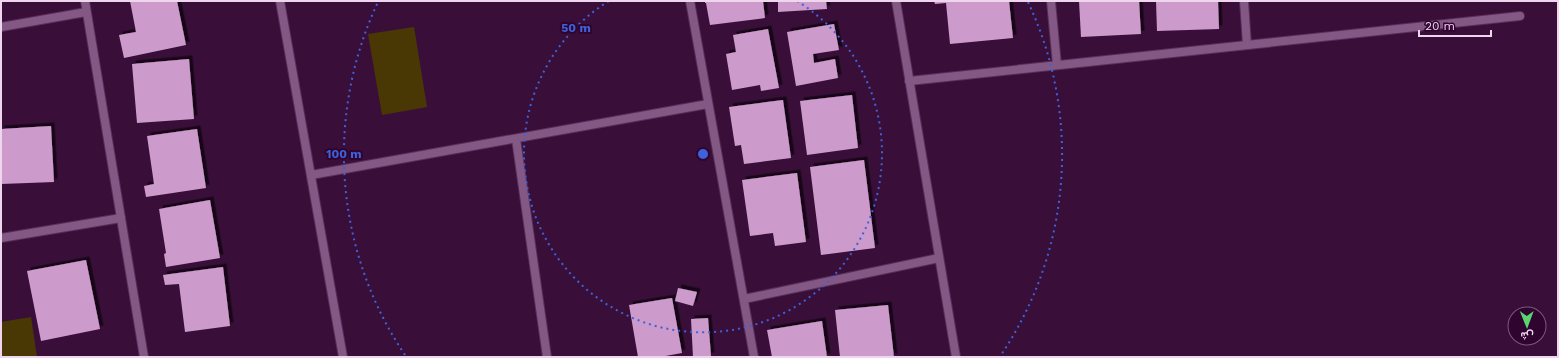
<svg xmlns="http://www.w3.org/2000/svg" width="1559" height="358" font-family="'Work Sans',Vazirmatn,sans-serif">
	<defs>
		<filter id="shadow"><feDropShadow dx="3.5" dy="-3.5" stdDeviation="0" flood-color="#0009"/></filter>
	</defs>
	<rect width="100%" height="100%" fill="#390f3a"/>
	<!-- green -->
	<g fill="#4a3804">
		<polygon points="414,27 427,107 382,115 368,34"/>
		<polygon points="31,317 37,357 1,357 1,322"/>
	</g>
	<!-- building -->
	<g fill="#cd9acc" filter="url(#shadow)">
		<polygon points="130,1 177,1 186,45 124,58 119,35 136,32"/>
		<polygon points="705,1 763,1 765,18 710,25 706,3 705,3"/>
		<polygon points="778,1 826,1 827,9 778,12"/>
		<polygon points="934,1 1009,1 1013,38 950,44 946,3 935,4"/>
		<polygon points="1079,1 1139,1 1141,34 1081,37"/>
		<polygon points="1156,1 1218,1 1219,29 1157,31"/>
		<polygon points="834,24 839,50 813,54 814,63 835,59 838,78 796,86 787,32"/>
		<polygon points="768,29 779,88 761,91 760,85 732,90 726,54 736,52 733,35"/>
		<polygon points="189,59 194,119 137,123 132,64"/>
		<polygon points="852,95 858,148 807,155 800,101"/>
		<polygon points="783,100 791,158 744,164 741,145 735,146 729,107"/>
		<polygon points="51,126 54,182 1,184 1,129"/>
		<polygon points="197,129 206,188 146,197 144,186 154,184 147,136"/>
		<polygon points="864,160 875,248 821,255 810,167"/>
		<polygon points="797,173 806,242 775,246 773,233 750,236 742,180"/>
		<polygon points="210,200 220,258 166,267 164,254 166,253 159,209"/>
		<polygon points="86,260 100,329 41,341 27,271"/>
		<polygon points="223,267 230,326 185,332 179,284 165,285 163,275"/>
		<polygon points="678,288 697,292 693,306 675,301"/>
		<polygon points="672,298 682,353 660,357 638,357 629,305"/>
		<polygon points="888,305 894,357 840,357 835,310"/>
		<polygon points="708,318 711,356 693,357 691,319"/>
		<polygon points="822,321 827,357 772,357 767,330"/>
	</g>
	<g fill="none" stroke-linecap="round" stroke-linejoin="round">
		<!-- minor casing -->
		<g stroke="#562f57" stroke-width="10">
			<g id="minor">
				<polyline points="85,1 144,357"/>
				<polyline points="280,1 343,357"/>
				<polyline points="690,1 754,357"/>
				<polyline points="896,1 956,357"/>
				<polyline points="1051,1 1057,65"/>
				<polyline points="1244,1 1247,45"/>
				<polyline points="1,27 86,12"/>
				<polyline points="909,81 1520,16"/>
				<polyline points="516,139 547,357"/>
				<polyline points="311,175 708,104"/>
				<polyline points="1,238 121,218"/>
				<polyline points="744,299 939,258"/>
			</g>
		</g>
		<!-- minor -->
		<use href="#minor" stroke="#845884" stroke-width="8"/>
	</g>
	<!-- distance rings -->
	<g fill="none" stroke="#3d62db" stroke-width="2" stroke-dasharray="2 4">
		<path d="M797 1A179 179 0 1 1 609 1"/>
		<path d="M405 355A359 359 0 0 1 378 2M1028 2A359 359 0 0 1 1001 355"/>
	</g>
	<circle cx="703" cy="154" r="6" fill="#3d62db" stroke="#2f0530" stroke-width="2"/>
	<g font-size="12" text-anchor="middle" font-weight="bold" fill="#3d62db" stroke="#2f0530" stroke-width="4" stroke-linejoin="round" paint-order="stroke">
		<text x="576" y="32">50 m</text>
		<text x="344" y="158">100 m</text>
	</g>
	<!-- border -->
	<rect width="1559" height="358" fill="none" stroke="#f0d5ef" stroke-width="4"/>
	<!-- north arrow -->
	<g transform="translate(1527 326) rotate(179)"><circle r="19" fill="#2f0530" stroke="#7c587c"/>
	<path d="M0-3L7 15L0 10L-7 15Z" fill="#5ad56e"/>
	<text y="-6" font-size="11" font-weight="bold" text-anchor="middle" fill="#f0d5ef">ش</text>
	</g>
	<!-- scale -->
	<path d="M1419 30v6h72v-6" fill="none" stroke="#f0d5ef" stroke-width="2"/>
	<text x="1425" y="30" font-size="12" fill="#f0d5ef" stroke="#2f0530" stroke-width="3" paint-order="stroke">20 m</text>
</svg>
